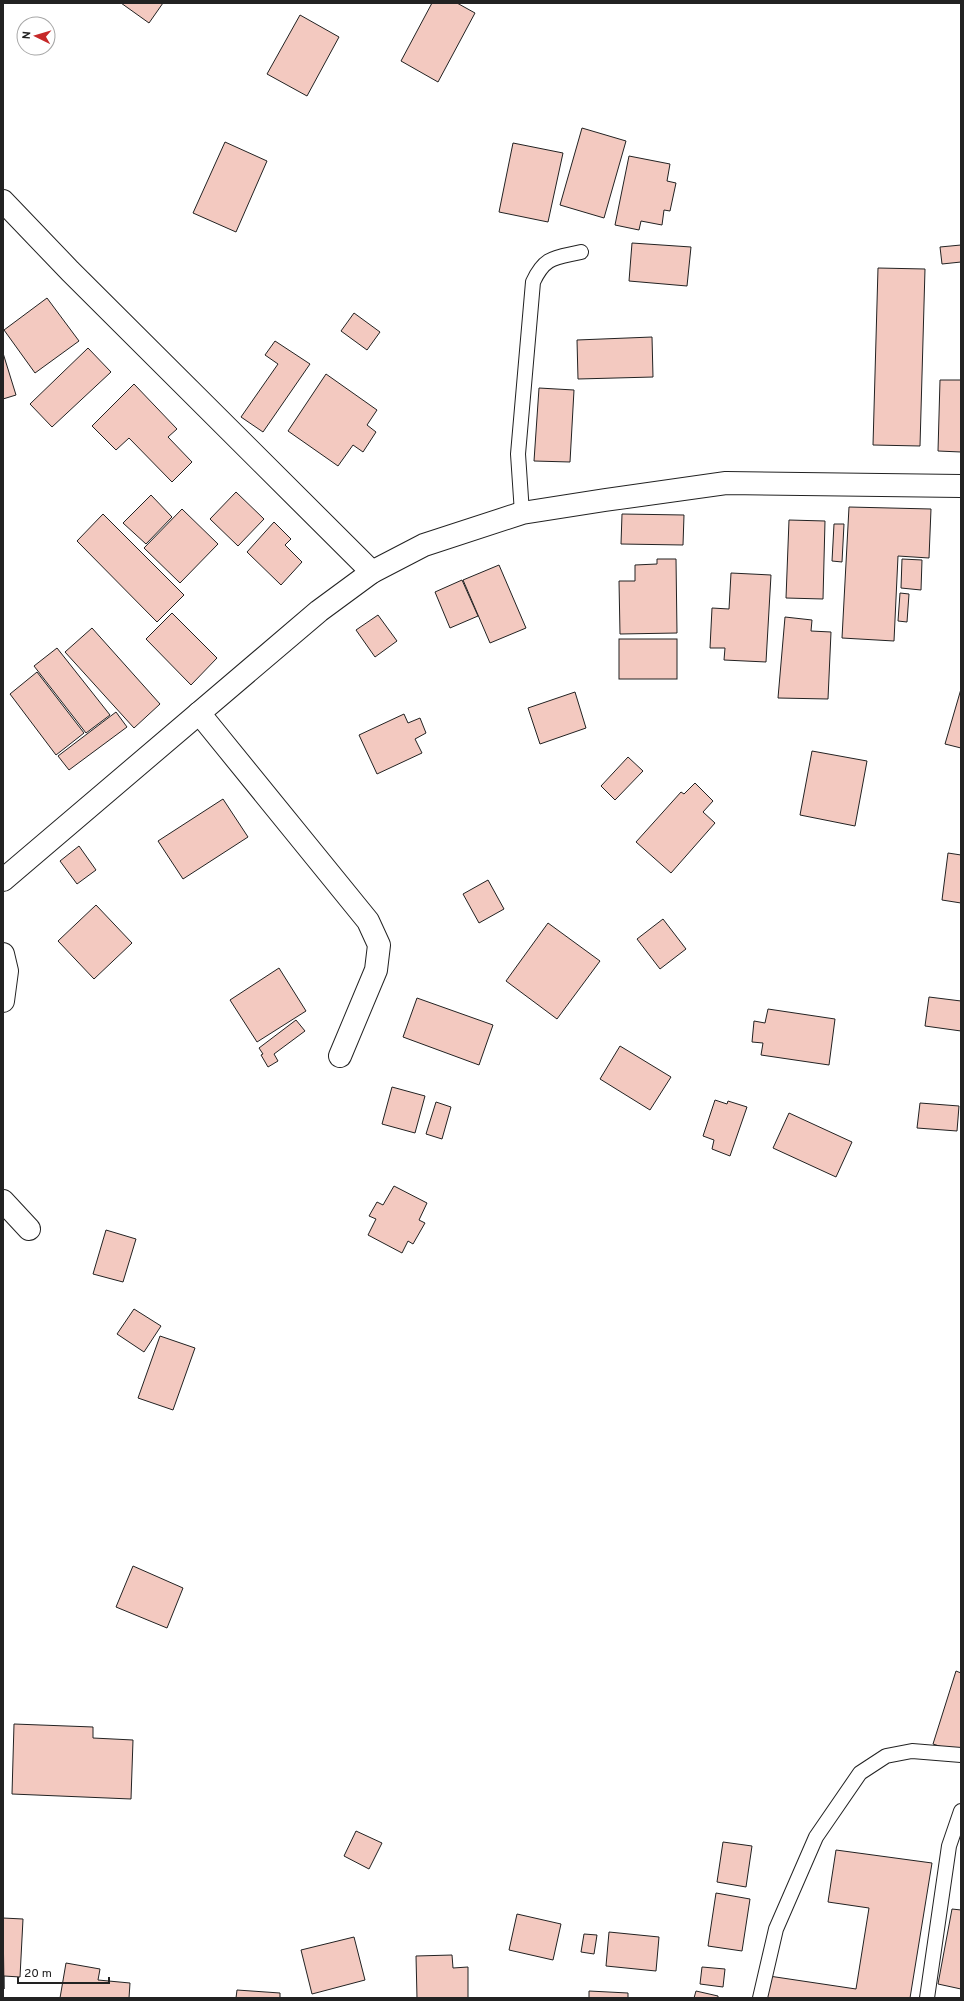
<svg xmlns="http://www.w3.org/2000/svg" width="964" height="2001" font-family="Overpass,sans-serif">
	<rect width="100%" height="100%" fill="#fff"/>
	<!-- building -->
	<g fill="#f3c9c0" stroke="#222">
		<polygon points="121,3 163,3 149,23"/>
		<polygon points="432,3 457,3 475,13 438,82 401,61"/>
		<polygon points="300,15 339,37 307,96 267,74"/>
		<polygon points="582,128 626,141 604,218 560,205"/>
		<polygon points="225,142 267,161 236,232 193,213"/>
		<polygon points="513,143 563,153 548,222 499,212"/>
		<polygon points="629,156 670,164 667,181 676,183 670,211 664,210 662,225 641,221 639,230 615,225"/>
		<polygon points="632,243 691,247 687,286 629,281"/>
		<polygon points="961,245 961,262 942,264 940,247"/>
		<polygon points="878,268 925,269 920,446 873,445"/>
		<polygon points="47,298 79,341 35,373 4,330"/>
		<polygon points="354,313 380,332 367,350 341,331"/>
		<polygon points="652,337 653,377 578,379 577,340"/>
		<polygon points="275,341 310,364 263,432 241,417 278,364 265,355"/>
		<polygon points="88,348 111,372 52,427 30,404"/>
		<polygon points="3,353 16,395 3,399"/>
		<polygon points="326,374 377,410 367,425 376,432 363,452 353,445 338,466 288,431"/>
		<polygon points="940,380 961,380 961,452 938,451"/>
		<polygon points="134,384 177,429 168,437 192,462 172,482 129,438 116,450 92,426"/>
		<polygon points="539,388 574,390 570,462 534,461"/>
		<polygon points="236,492 264,519 238,546 210,519"/>
		<polygon points="151,495 172,517 146,544 123,523"/>
		<polygon points="849,507 931,509 929,558 898,556 894,641 842,638"/>
		<polygon points="182,509 218,544 180,583 144,548"/>
		<polygon points="103,514 184,595 157,622 77,541"/>
		<polygon points="622,514 684,515 683,545 621,544"/>
		<polygon points="789,520 825,521 823,599 786,598"/>
		<polygon points="274,522 291,539 285,545 302,562 281,585 247,552"/>
		<polygon points="834,524 844,524 842,562 832,561"/>
		<polygon points="657,559 676,559 677,633 620,634 619,581 635,581 635,565 657,564"/>
		<polygon points="902,559 922,560 921,590 901,588"/>
		<polygon points="499,565 526,628 490,643 463,580"/>
		<polygon points="731,573 771,575 766,662 724,660 725,648 710,648 712,608 729,609"/>
		<polygon points="462,580 478,616 450,628 435,592"/>
		<polygon points="900,593 909,594 907,622 898,621"/>
		<polygon points="172,613 217,658 191,685 146,639"/>
		<polygon points="378,615 397,641 375,657 356,630"/>
		<polygon points="785,617 812,620 811,631 831,632 828,699 778,698"/>
		<polygon points="92,628 160,704 134,728 65,652"/>
		<rect x="619" y="639" width="58" height="40"/>
		<polygon points="57,648 110,715 86,733 34,666"/>
		<polygon points="37,672 84,733 56,755 10,694"/>
		<polygon points="961,689 961,748 945,744"/>
		<polygon points="575,692 586,728 540,744 528,708"/>
		<polygon points="116,712 127,727 69,770 58,756"/>
		<polygon points="404,714 408,723 420,718 426,733 415,739 422,753 377,774 359,735"/>
		<polygon points="812,751 867,761 855,826 800,815"/>
		<polygon points="628,757 643,771 615,800 601,786"/>
		<polygon points="695,783 713,801 703,812 715,823 671,873 636,842 681,792 684,794"/>
		<polygon points="223,799 248,837 183,879 158,841"/>
		<polygon points="79,846 96,870 77,884 60,861"/>
		<polygon points="948,853 961,855 961,903 942,900"/>
		<polygon points="488,880 504,909 479,923 463,894"/>
		<polygon points="96,905 132,943 94,979 58,941"/>
		<polygon points="663,919 686,949 660,969 637,939"/>
		<polygon points="548,923 600,961 557,1019 506,981"/>
		<polygon points="279,968 306,1011 257,1042 230,1000"/>
		<polygon points="929,997 961,1001 961,1031 925,1026"/>
		<polygon points="417,998 493,1025 479,1065 403,1037"/>
		<polygon points="768,1009 835,1019 829,1065 761,1055 763,1043 752,1042 754,1021 765,1023"/>
		<polygon points="296,1020 305,1031 274,1054 278,1061 268,1067 261,1055 263,1054 259,1048"/>
		<polygon points="620,1046 671,1077 650,1110 600,1079"/>
		<polygon points="392,1087 425,1096 415,1133 382,1124"/>
		<polygon points="715,1100 727,1104 728,1101 747,1107 730,1156 712,1149 714,1140 703,1136"/>
		<polygon points="436,1102 451,1107 442,1139 426,1134"/>
		<polygon points="920,1103 959,1106 957,1131 917,1128"/>
		<polygon points="789,1113 852,1142 836,1177 773,1148"/>
		<polygon points="394,1186 427,1203 419,1220 425,1223 413,1244 408,1241 402,1253 368,1235 376,1219 369,1216 377,1202 383,1205"/>
		<polygon points="106,1230 136,1239 123,1282 93,1274"/>
		<polygon points="134,1309 161,1326 144,1352 117,1334"/>
		<polygon points="160,1336 195,1348 173,1410 138,1398"/>
		<polygon points="133,1566 183,1588 167,1628 116,1607"/>
		<polygon points="956,1671 961,1673 961,1753 933,1744"/>
		<polygon points="14,1724 93,1727 93,1738 133,1740 131,1799 12,1794"/>
		<polygon points="356,1831 382,1843 369,1869 344,1856"/>
		<polygon points="723,1842 752,1846 746,1887 717,1882"/>
		<polygon points="836,1850 932,1863 910,1998 765,1998 769,1976 856,1989 869,1908 828,1902"/>
		<polygon points="716,1893 750,1899 742,1951 708,1946"/>
		<polygon points="952,1909 961,1910 961,1989 938,1984"/>
		<polygon points="517,1914 561,1924 553,1960 509,1950"/>
		<polygon points="3,1918 23,1919 20,1977 4,1976 4,1989"/>
		<polygon points="609,1932 659,1937 656,1971 606,1966"/>
		<polygon points="584,1934 597,1935 594,1954 581,1952"/>
		<polygon points="354,1937 365,1980 312,1994 301,1950"/>
		<polygon points="452,1955 453,1968 468,1967 468,1998 417,1998 416,1956"/>
		<polygon points="66,1963 100,1969 98,1980 130,1983 129,1998 60,1998"/>
		<polygon points="702,1967 725,1969 723,1987 700,1984"/>
		<polygon points="237,1990 280,1993 280,1998 236,1998"/>
		<polygon points="589,1991 628,1993 628,1998 589,1998"/>
		<polygon points="696,1991 718,1996 718,1998 694,1998"/>
	</g>
	<g fill="none" stroke-linecap="round" stroke-linejoin="round">
		<!-- service casing -->
		<g stroke="#222" stroke-width="16">
			<g id="service">
				<path d="M522,513L518,454L533,282C545,256 555,258 581,252"/>
				<polyline points="760,1998 776,1929 816,1837 860,1773 886,1756 912,1751 961,1755"/>
				<polyline points="927,1998 949,1846 961,1811"/>
			</g>
		</g>
		<!-- minor casing -->
		<g stroke="#222" stroke-width="24">
			<g id="minor">
				<polyline points="3,201 70,271 372,572"/>
				<polyline points="199,713 368,921 379,945 376,970 340,1056"/>
				<polyline points="3,880 319,611 372,572 424,545 522,513 605,500 726,483 961,486"/>
				<polyline points="3,954 7,971 3,1001"/>
				<polyline points="3,1201 29,1229"/>
			</g>
		</g>
		<!-- service -->
		<use href="#service" stroke="#fff" stroke-width="14"/>
		<!-- minor -->
		<use href="#minor" stroke="#fff" stroke-width="22"/>
	</g>
	<!-- border -->
	<rect width="964" height="2001" fill="none" stroke="#222222" stroke-width="8"/>
	<!-- north arrow -->
	<g transform="translate(36 36) rotate(275)"><circle r="19" fill="#ffffff" stroke="#a7a7a7"/>
	<path d="M0-3L7 15L0 10L-7 15Z" fill="#c62828"/>
	<text y="-6" font-size="11" font-weight="bold" text-anchor="middle" fill="#222222">N</text>
	</g>
	<!-- scale -->
	<path d="M18 1977v6h91v-6" fill="none" stroke="#222222" stroke-width="2"/>
	<text x="24" y="1977" font-size="12" fill="#222222" stroke="#ffffff" stroke-width="3" paint-order="stroke">20 m</text>
</svg>
